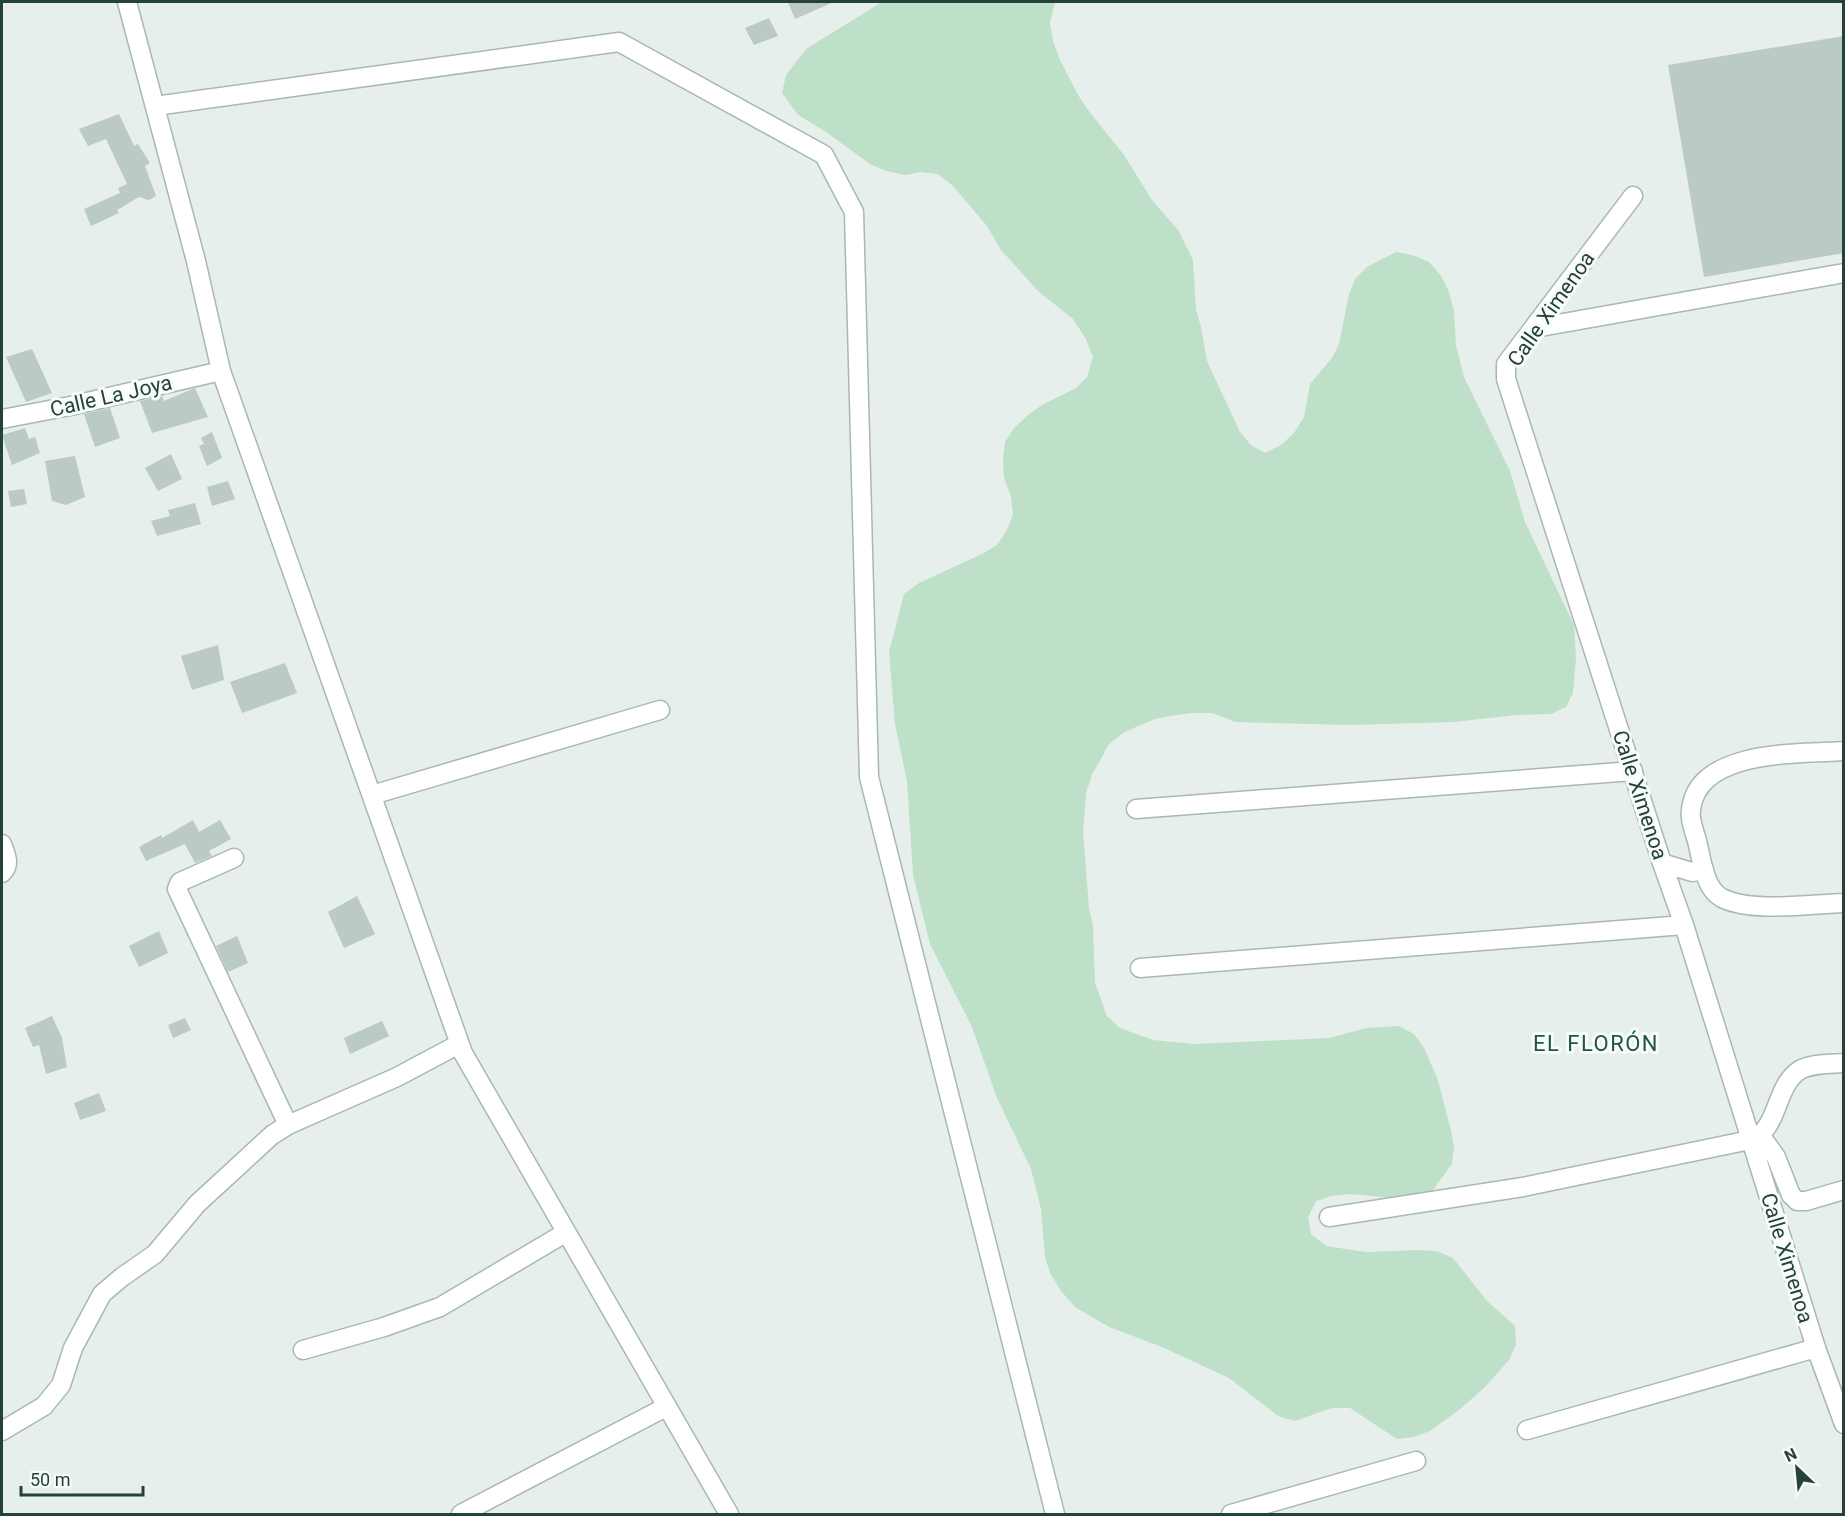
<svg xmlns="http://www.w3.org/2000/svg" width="1845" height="1516" font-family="Roboto,sans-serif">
	<rect width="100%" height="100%" fill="#e6efeb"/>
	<!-- green -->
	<polygon fill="#bfe0c8" points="882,2 1055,2 1050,22 1053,41 1060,60 1078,95 1088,110 1124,155 1152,200 1178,230 1193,260 1196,310 1201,327 1207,361 1240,432 1251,445 1265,453 1281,445 1294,433 1304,417 1310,384 1332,358 1339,344 1349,294 1355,279 1367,267 1396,252 1412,255 1429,262 1441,276 1449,292 1454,311 1456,345 1464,377 1510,471 1525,522 1574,625 1576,658 1573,693 1566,707 1551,714 1515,715 1454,722 1350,725 1236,722 1211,713 1193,713 1176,715 1155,719 1138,726 1123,733 1109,744 1092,775 1086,793 1083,832 1089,908 1093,926 1095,983 1107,1016 1120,1028 1153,1040 1195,1044 1329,1038 1366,1028 1399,1026 1414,1034 1424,1048 1438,1080 1451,1131 1454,1147 1452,1164 1430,1194 1412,1200 1351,1194 1332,1196 1316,1201 1308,1217 1311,1234 1326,1246 1366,1252 1420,1250 1436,1251 1453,1258 1487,1301 1515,1326 1516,1345 1509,1360 1485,1387 1459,1410 1430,1431 1414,1437 1397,1439 1350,1408 1332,1408 1295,1421 1278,1416 1229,1378 1162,1347 1109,1327 1075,1307 1061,1291 1051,1275 1045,1258 1041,1209 1031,1169 997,1098 972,1027 930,944 913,875 907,781 895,724 889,652 904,594 919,583 982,554 997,545 1006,532 1013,515 1011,496 1004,478 1003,459 1005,442 1014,428 1028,415 1042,405 1076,388 1087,377 1093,357 1086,339 1073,319 1038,291 1001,250 987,226 953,186 938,174 921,172 905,175 886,171 870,164 826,132 798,115 782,93 786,75 806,49"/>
	<!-- building -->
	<g fill="#bbcac4">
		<polygon points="788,2 834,2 795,19"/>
		<polygon points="769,18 778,36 754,45 745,28"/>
		<polygon points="1844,36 1844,253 1704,277 1668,65"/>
		<polygon points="119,114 134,146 138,144 150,163 145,166 156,196 149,200 139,197 117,210 119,213 91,226 84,209 120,193 118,188 127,184 106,139 88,146 79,129"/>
		<polygon points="32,349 52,393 26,402 6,357"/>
		<polygon points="195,388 208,417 152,433 140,401 162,396 164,401"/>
		<polygon points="110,408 120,438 95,447 84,414"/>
		<polygon points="25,428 29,439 35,437 40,453 12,465 2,435"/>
		<polygon points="212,432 222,458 207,466 199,446 204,444 201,438"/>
		<polygon points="171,454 182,479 158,491 145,468"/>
		<polygon points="75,456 85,497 66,505 52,501 45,461"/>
		<polygon points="228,481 235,499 212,506 207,487"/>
		<polygon points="24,489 27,504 11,507 8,491"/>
		<polygon points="195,503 201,524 157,536 151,521 170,516 168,510"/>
		<polygon points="218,645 224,680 192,690 181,656"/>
		<polygon points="285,663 297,693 242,713 230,682"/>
		<polygon points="193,820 199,832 220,820 231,839 209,851 212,856 195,863 185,844 146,861 139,847 161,835 162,838"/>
		<polygon points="357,896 375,934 344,948 328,912"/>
		<polygon points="159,931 168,953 139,967 129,946"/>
		<polygon points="237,936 248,963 228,972 216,946"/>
		<polygon points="52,1016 62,1038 67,1067 46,1074 39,1045 33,1047 25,1028"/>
		<polygon points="185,1018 191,1030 173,1038 168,1025"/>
		<polygon points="382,1021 389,1036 350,1054 344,1038"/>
		<polygon points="99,1093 106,1111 80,1120 74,1103"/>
	</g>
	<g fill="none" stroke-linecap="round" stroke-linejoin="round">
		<!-- minor casing -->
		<g stroke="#a8b8b2" stroke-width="21">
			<g id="minor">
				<polyline points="127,2 196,261 221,371 463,1053 729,1514"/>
				<polyline points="155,106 619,42 824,155 854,212 869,777 1055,1514"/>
				<polyline points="1633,196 1506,364 1506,379 1662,863 1684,925 1816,1348 1844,1424"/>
				<polyline points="1535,328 1844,273"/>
				<polyline points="2,419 70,406 221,371"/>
				<path d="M1844,751C1800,754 1697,749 1691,810C1689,820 1696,835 1698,845C1702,862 1705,889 1722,898C1752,913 1810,904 1844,903"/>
				<polyline points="372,795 660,710"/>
				<polyline points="1136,809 1633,771"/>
				<path d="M2,844C6,855 11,864 2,873"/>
				<polyline points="234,858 180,882 177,889 288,1125 397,1077 459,1044"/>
				<polyline points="1662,863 1692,872 1704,870"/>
				<polyline points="1140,968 1684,925"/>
				<polyline points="1761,1136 1776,1157 1791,1195 1797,1201 1806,1201 1844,1190"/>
				<path d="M1329,1217L1523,1187L1750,1140C1779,1130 1774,1090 1797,1072C1808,1063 1830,1064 1844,1063"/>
				<polyline points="303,1350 384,1327 440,1307 565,1233"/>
				<polyline points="1527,1430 1816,1348"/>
				<polyline points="2,1431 44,1406 61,1385 73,1348 102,1294 122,1277 155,1254 197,1204 272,1135 288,1125"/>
				<polyline points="461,1514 666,1407"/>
				<polyline points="1231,1514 1416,1461"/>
			</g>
		</g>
		<!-- minor -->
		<use href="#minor" stroke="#fff" stroke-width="18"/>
	</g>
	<g text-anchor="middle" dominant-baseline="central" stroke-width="6" stroke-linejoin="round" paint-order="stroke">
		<!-- street labels -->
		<g font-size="21" fill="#24423a" stroke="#f7fbf9">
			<text transform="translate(1551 309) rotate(-55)">Calle Ximenoa</text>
			<text transform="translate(111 396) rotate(-13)">Calle La Joya</text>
			<text transform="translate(1640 795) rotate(72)">Calle Ximenoa</text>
			<text transform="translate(1787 1258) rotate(73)">Calle Ximenoa</text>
		</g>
		<!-- neighbourhood labels -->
		<g font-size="22" letter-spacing="1.5" fill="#1f5548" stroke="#f7fbf9">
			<text x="1596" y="1043">EL FLORÓN</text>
		</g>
	</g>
	<!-- border -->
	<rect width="1845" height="1516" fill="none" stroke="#24423a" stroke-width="6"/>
	<!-- north arrow -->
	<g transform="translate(1797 1468) rotate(334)" stroke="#f7fbf9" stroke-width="4.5" paint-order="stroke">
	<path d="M0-4.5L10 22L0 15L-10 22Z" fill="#24423a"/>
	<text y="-9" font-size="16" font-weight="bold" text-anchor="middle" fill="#24423a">N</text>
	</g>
	<!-- scale -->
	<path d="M21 1486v9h122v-9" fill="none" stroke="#24423a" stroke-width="3"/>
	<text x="30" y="1486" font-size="18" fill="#24423a" stroke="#f7fbf9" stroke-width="4.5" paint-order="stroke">50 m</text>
</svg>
